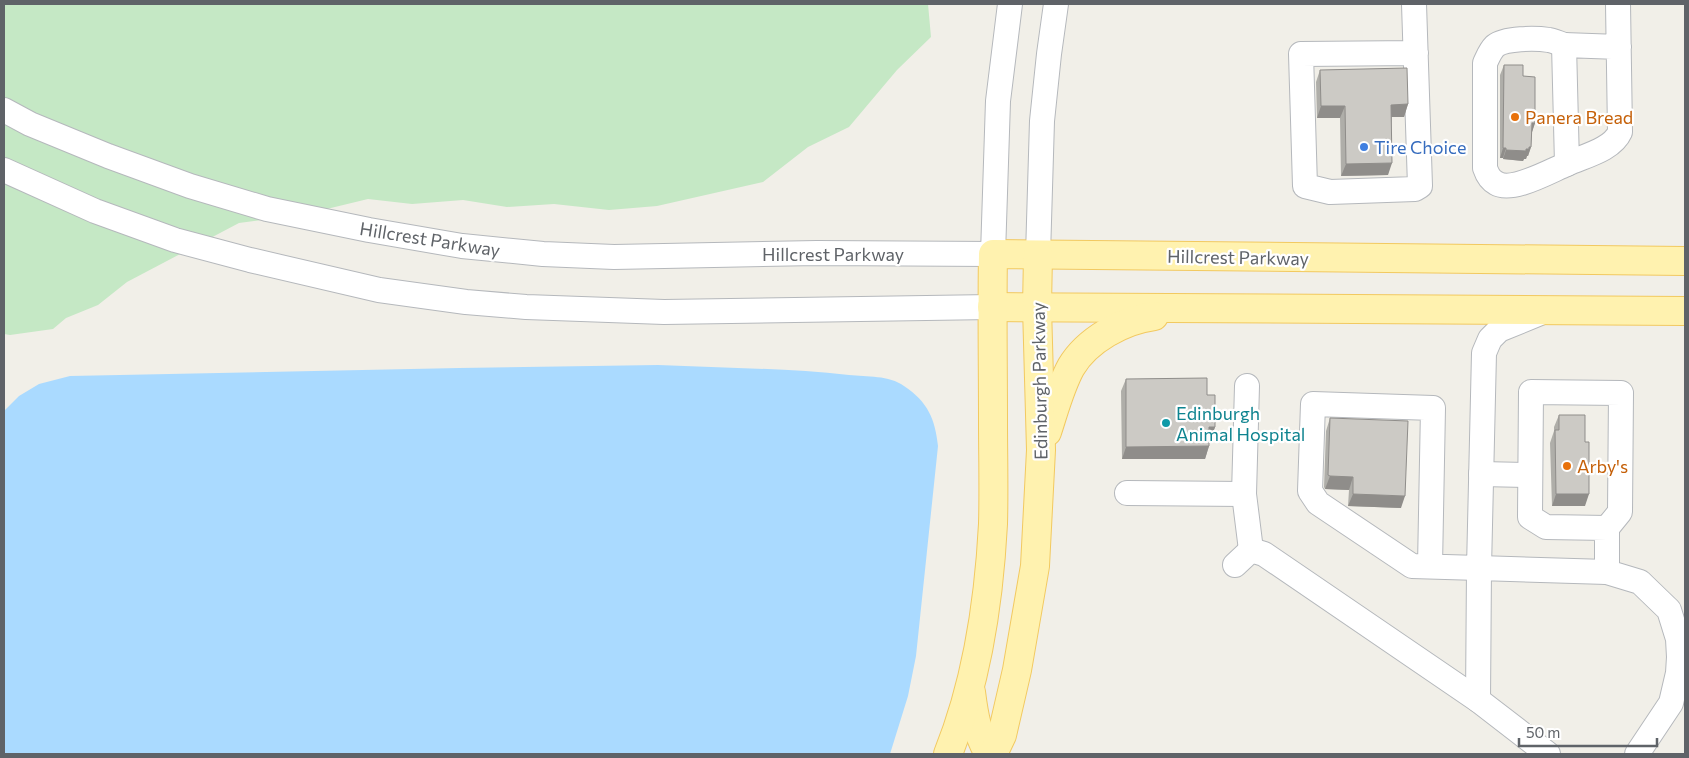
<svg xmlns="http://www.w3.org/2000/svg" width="1689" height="758" font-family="Commissioner,sans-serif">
	<rect width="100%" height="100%" fill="#f1efe8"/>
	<!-- green -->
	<polygon fill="#c5e8c5" points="4,4 928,4 931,37 897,70 849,127 808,147 763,182 657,206 609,210 554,204 507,207 463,200 412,204 368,199 306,214 239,223 127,282 98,305 66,318 53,329 10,335 4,334"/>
	<!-- water -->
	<path fill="#aadaff" d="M658,365C722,368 786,368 849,375C867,377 889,375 904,386C928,402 935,419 938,446L916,656L908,696L890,754H4V411L19,396L39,384L70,376L459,368Z"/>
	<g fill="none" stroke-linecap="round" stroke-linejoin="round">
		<!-- minor casing -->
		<g stroke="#b5b8bc" stroke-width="26">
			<g id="minor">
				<polyline points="1414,4 1420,186 1415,189 1330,192 1305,186 1301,54 1416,53"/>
				<path d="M1618,4L1620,132C1612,150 1584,156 1567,164L1564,45L1619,47"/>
				<path d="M1564,45C1559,43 1554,41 1549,40C1535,38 1505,38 1495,46C1490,51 1488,57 1485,63V168C1487,174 1490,180 1496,183C1512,193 1550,171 1567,164"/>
				<polyline points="4,110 30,124 108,156 190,186 267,209 369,230 462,246 543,254 614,257 817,253 993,254 998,101 1010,4"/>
				<polyline points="4,170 95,211 175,240 250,260 379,290 466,302 526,307 664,312 992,307"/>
				<polyline points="1038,255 1042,121 1049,54 1056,4"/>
				<polyline points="1247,386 1244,494 1251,550"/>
				<polyline points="1481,474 1530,475"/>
				<polyline points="1127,493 1244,494"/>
				<polyline points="1235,565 1251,550 1264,554 1478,700 1548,754"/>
				<polyline points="1430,566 1433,408 1313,404 1310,491 1318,503 1412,566 1479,568 1484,353 1490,339 1499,330 1543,312"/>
				<polyline points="1607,572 1607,528 1620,512 1621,393 1531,392 1530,517 1546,527 1607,528"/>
				<polyline points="1478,700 1479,568 1607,572 1640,582 1669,610 1678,639 1679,657 1678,673 1671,703 1637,754"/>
			</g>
		</g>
		<!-- major casing -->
		<g stroke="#f2c960" stroke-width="30">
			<g id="major">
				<polyline points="992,307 1685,311"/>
				<path d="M1047,432C1054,411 1060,387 1071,367C1087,340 1123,320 1154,316"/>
				<path d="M971,692C974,716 977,733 989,754"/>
				<path d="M948,754C977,682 989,601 993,524C994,490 993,455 993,421C993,365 992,310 993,254L1685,261"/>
				<polyline points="993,754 1002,735 1017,670 1035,566 1041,450 1037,307 1038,255"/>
			</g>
		</g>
		<!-- minor -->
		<use href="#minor" stroke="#fff" stroke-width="24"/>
		<!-- major -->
		<use href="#major" stroke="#fff2af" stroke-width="28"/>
	</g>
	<!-- wall -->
	<g fill="#afaea9">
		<polygon points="1504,65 1523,76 1535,123 1532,132 1531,147 1528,156 1527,156 1526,159 1524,159 1523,161 1503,159 1503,158 1500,158 1500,75"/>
		<polygon points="1320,70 1408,104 1404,117 1392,117 1388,175 1341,176 1340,118 1317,118 1316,82"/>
		<polygon points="1126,379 1207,395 1215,427 1211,439 1209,439 1209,446 1205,459 1122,459 1121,391"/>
		<polygon points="1559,415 1585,506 1552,506 1550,443 1554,431 1554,427"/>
		<polygon points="1330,418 1401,508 1348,506 1349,490 1325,489 1324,487 1326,431"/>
	</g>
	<!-- shaded-wall -->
	<g fill="#8f8d8a">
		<polygon points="1408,104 1404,117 1387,117 1391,105"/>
		<polygon points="1321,106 1345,106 1340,118 1317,118"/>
		<polygon points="1532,123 1535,123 1532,132"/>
		<polygon points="1529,147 1531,147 1528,156 1527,156 1526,159 1524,159 1523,161 1503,159 1506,150 1526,149"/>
		<polygon points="1503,148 1506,148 1503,158 1500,158"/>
		<polygon points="1392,163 1388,175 1341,176 1346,164"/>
		<polygon points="1209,427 1215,427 1211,439 1205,439"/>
		<polygon points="1209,446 1205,459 1122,459 1126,447"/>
		<polygon points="1330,476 1353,477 1349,490 1325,489"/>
		<polygon points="1353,494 1405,496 1401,508 1348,506"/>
		<polygon points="1556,494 1589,494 1585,506 1552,506"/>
	</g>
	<!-- building -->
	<g fill="#cccac5" stroke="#8f8d8a">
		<polygon points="1504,65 1523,65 1523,76 1535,77 1535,123 1532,123 1531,147 1529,147 1529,149 1526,149 1526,151 1506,150 1506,148 1503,148"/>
		<polygon points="1407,68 1408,104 1391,105 1392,163 1346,164 1345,106 1321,106 1320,70"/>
		<polygon points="1207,378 1207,395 1215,395 1215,427 1209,427 1209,446 1126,447 1126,379"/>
		<polygon points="1559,415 1585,415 1585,442 1589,442 1589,494 1556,494 1555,430 1559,430"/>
		<polygon points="1330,418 1408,421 1405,496 1353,494 1353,477 1330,476 1328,475"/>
	</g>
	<!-- markers -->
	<g fill="#e8710a" stroke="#fff" stroke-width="2">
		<circle cx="1515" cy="117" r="5"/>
		<circle cx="1567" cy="466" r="5"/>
	</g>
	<circle fill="#3f7fe0" stroke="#fff" stroke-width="2" cx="1364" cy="147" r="5"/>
	<circle fill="#0f9aa8" stroke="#fff" stroke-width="2" cx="1166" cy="423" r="5"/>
	<g text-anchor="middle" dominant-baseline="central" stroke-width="4.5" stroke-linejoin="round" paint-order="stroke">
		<!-- food labels -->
		<g font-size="18" fill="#c56008" stroke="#fff" text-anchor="start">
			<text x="1525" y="117">Panera Bread</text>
			<text x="1577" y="466">Arby's</text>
		</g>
		<!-- shop labels -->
		<g font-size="18" fill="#366cbe" stroke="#fff" text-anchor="start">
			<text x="1374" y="147">Tire Choice</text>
		</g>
		<!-- street labels -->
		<g font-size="18" fill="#5f6368" stroke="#fff">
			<text transform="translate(430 239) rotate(9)">Hillcrest Parkway</text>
			<text x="833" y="254">Hillcrest Parkway</text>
			<text transform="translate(1238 257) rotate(1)">Hillcrest Parkway</text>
			<text transform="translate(1039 381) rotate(-91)">Edinburgh Parkway</text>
		</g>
		<!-- culture labels -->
		<g font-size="18" fill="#0d838f" stroke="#fff" text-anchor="start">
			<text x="1176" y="413">Edinburgh<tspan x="1176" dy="21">Animal Hospital</tspan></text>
		</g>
	</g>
	<!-- border -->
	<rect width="1689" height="758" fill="none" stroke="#5f6368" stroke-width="10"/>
	<!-- scale -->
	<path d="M1519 738v8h138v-8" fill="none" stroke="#5f6368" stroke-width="2.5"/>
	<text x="1526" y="738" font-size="15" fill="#5f6368" stroke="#ffffff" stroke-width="4" paint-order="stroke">50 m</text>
</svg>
